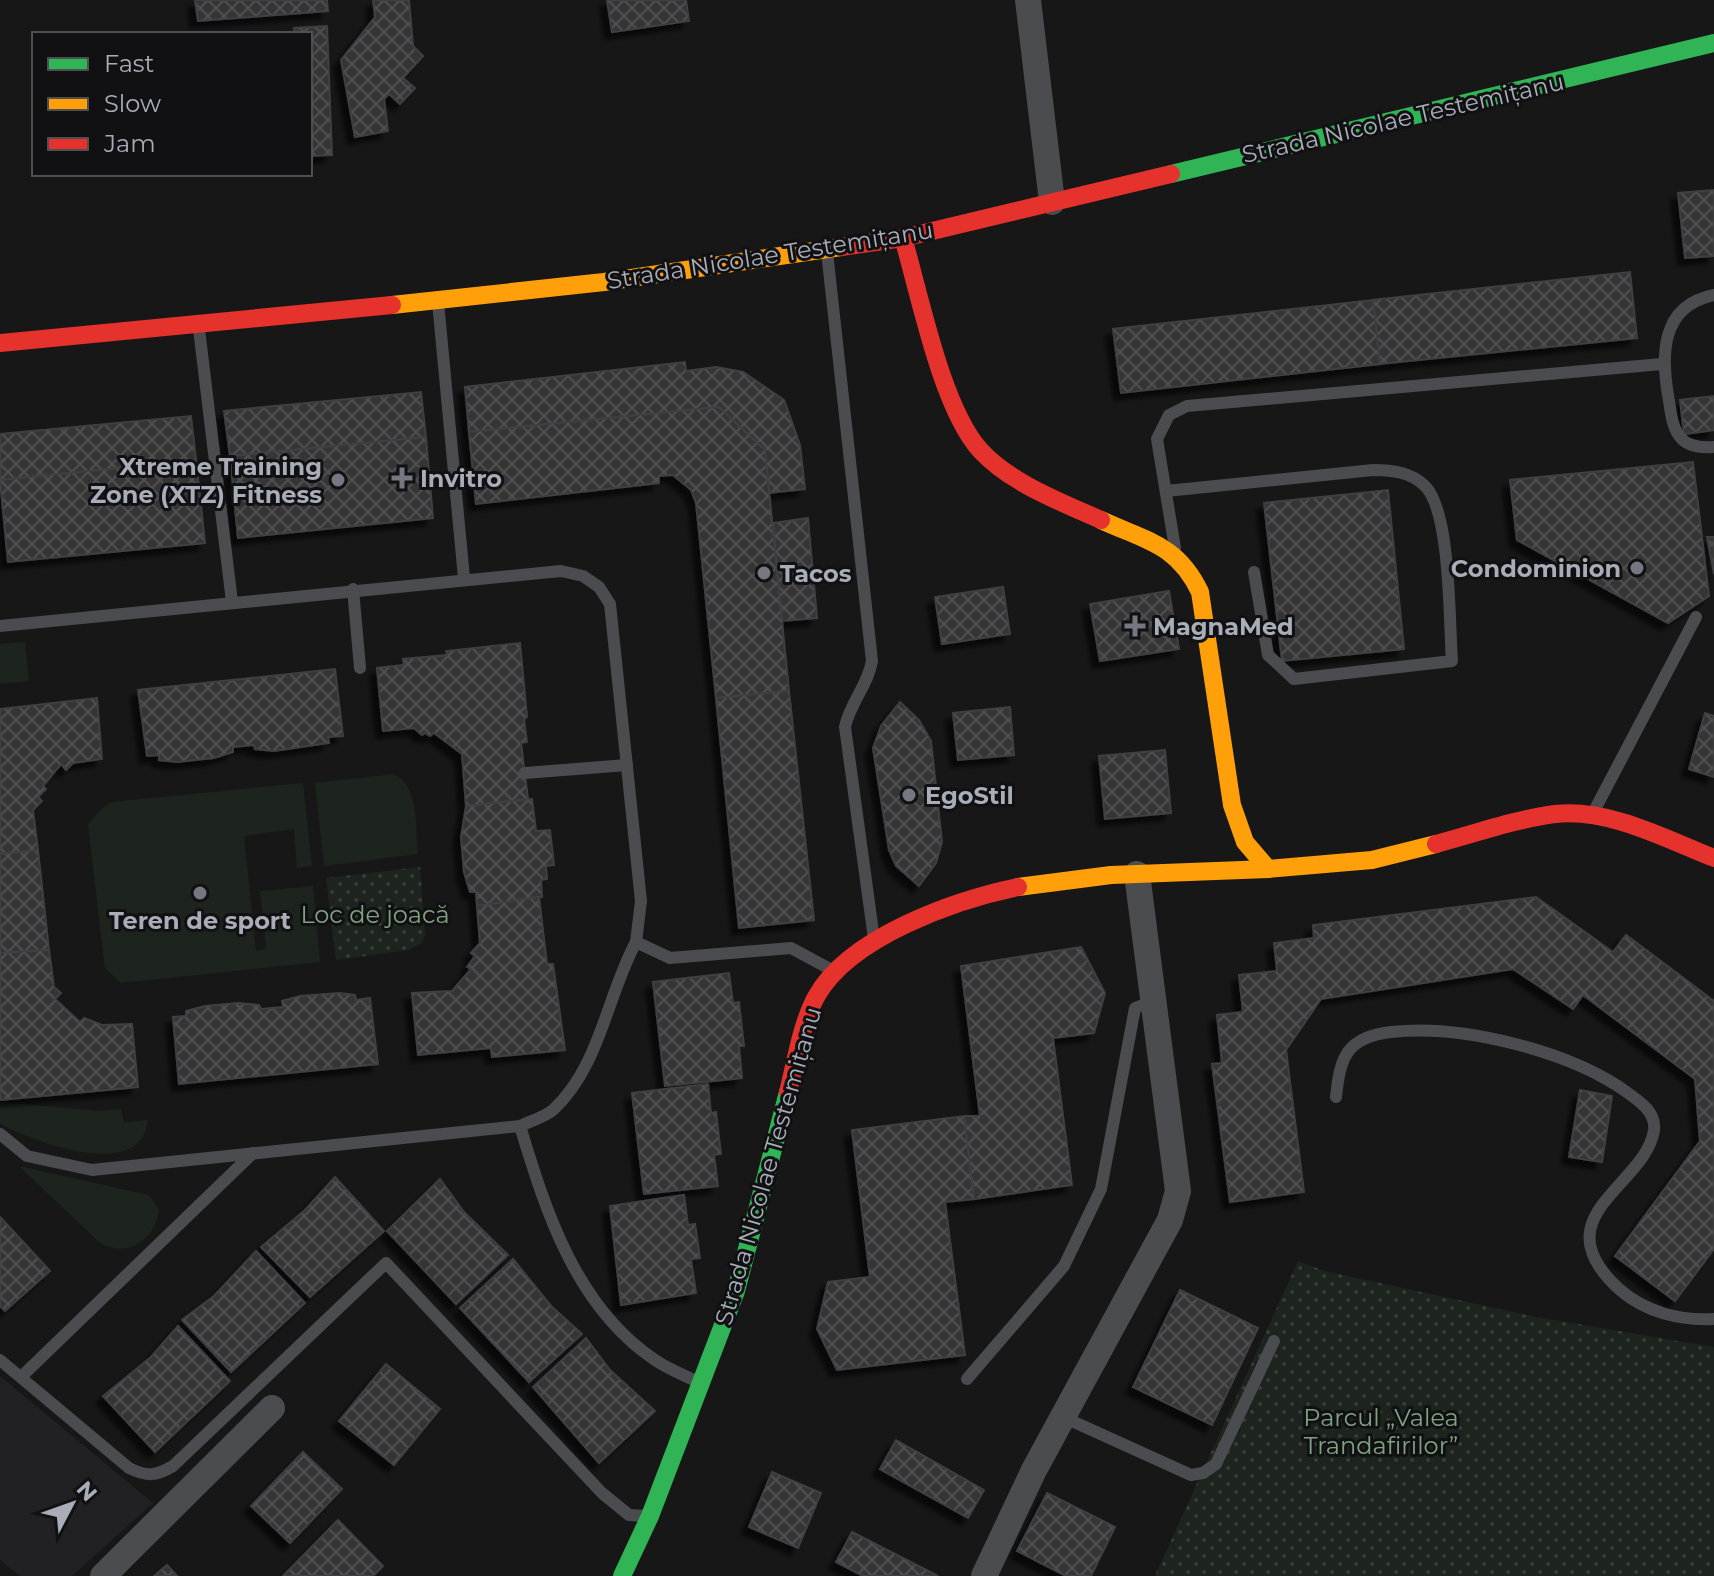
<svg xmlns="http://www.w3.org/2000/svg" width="1714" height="1576" font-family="Montserrat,sans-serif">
	<defs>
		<pattern id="park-dots" width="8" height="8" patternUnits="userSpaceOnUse" patternTransform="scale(2)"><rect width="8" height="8" fill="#1d241e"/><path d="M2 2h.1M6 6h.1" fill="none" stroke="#3b413d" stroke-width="1.8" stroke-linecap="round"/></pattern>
		<pattern id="building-cross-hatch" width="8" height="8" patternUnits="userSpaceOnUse" patternTransform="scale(2)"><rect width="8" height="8" fill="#353536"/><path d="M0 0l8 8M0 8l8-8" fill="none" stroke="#4f5051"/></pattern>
		<filter id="shadow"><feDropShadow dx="-7" dy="7" stdDeviation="2" flood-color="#0009"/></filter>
	</defs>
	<rect width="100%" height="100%" fill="#171717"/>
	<!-- built -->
	<polygon fill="#212123" points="0,1376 153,1503 72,1576 20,1576 0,1560"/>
	<!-- grass -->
	<g fill="#1d241e">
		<polygon points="25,642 29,681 0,684 0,644"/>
		<path d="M393,774C420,784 415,829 418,854L324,866L315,783Z"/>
		<polygon points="303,783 312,866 297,868 294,829 244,836 256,951 266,949 260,891 313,886 320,962 121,983 105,968 88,825 100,810 111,802"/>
		<path d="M0,1102L99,1111L121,1109L124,1122L148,1120C141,1183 35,1142 0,1124Z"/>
		<path d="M19,1166L149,1195L159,1210C154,1241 129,1258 100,1243Z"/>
	</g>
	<!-- park -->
	<g fill="url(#park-dots)">
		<polygon points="420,867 425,935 422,943 409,950 336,960 326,878"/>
		<polygon points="1298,1261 1325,1271 1536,1317 1714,1347 1714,1576 1155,1576"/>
	</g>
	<!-- building -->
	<g fill="url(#building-cross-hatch)" stroke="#3f4043" stroke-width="2" filter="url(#shadow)">
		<polygon points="195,0 327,0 328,11 198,21"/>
		<polygon points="373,0 409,0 413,46 423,56 403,78 415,88 400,104 389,94 384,99 388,131 355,137 341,60 375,17"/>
		<polygon points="607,0 686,0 689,21 612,32"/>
		<polygon points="327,26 332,155 310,156 310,34 295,34 294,28"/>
		<polygon points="1714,190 1714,256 1685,258 1678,193"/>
		<polygon points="1630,272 1637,338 1380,364 1373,300"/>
		<polygon points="1373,300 1380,364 1121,393 1113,329"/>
		<polygon points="685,362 686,371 716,367 743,372 784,400 800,445 805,489 769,493 765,450 719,407 469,432 465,387"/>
		<polygon points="421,392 426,437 230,456 224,411"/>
		<polygon points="1714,396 1714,430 1684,434 1680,400"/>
		<polygon points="719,407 765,450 789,691 716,698 696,503 691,490 673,475 659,476 659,483 476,504 469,432"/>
		<polygon points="191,416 196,460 0,480 0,434"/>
		<polygon points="426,437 433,518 238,538 230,456"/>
		<polygon points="196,460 205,543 8,562 0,480"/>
		<polygon points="1693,462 1709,596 1668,623 1517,540 1510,480"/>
		<polygon points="1388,490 1404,649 1282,661 1264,503"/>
		<polygon points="808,518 817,618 782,621 773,523"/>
		<polygon points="1707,537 1714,537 1714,574"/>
		<polygon points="1003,587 1010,634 942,644 935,597"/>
		<polygon points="1169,591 1179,649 1100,661 1090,604"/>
		<polygon points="520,643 527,717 524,719 527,742 521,743 528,799 466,806 462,754 434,733 430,736 425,733 422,735 414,728 383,731 377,668 404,665 403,659 447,655 446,651"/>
		<polygon points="335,669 343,736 328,737 329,743 274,751 255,749 254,745 233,747 233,752 214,758 177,762 159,760 159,755 147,756 138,690"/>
		<polygon points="789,691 814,920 739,928 716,698"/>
		<polygon points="97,698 102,759 73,763 66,770 61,764 43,786 46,789 38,797 42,801 33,810 38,850 0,854 0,709"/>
		<polygon points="900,702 919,720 931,741 942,842 936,863 919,886 896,866 889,850 873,748 881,726"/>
		<polygon points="1010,707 1014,755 958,760 953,713"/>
		<polygon points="1705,713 1714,716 1714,777 1689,769"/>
		<polygon points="1165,750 1171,813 1105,819 1099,756"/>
		<polygon points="532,799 536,831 550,830 554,865 546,866 547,879 541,880 542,897 477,906 476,892 470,892 464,872 461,837 466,806"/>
		<polygon points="38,850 49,950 0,953 0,854"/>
		<polygon points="539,897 547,964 553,964 565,1050 492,1057 491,1048 418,1055 412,993 452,991 471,969 467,967 475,956 471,953 480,943 477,906"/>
		<polygon points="1536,897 1613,952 1626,935 1714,1001 1714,1249 1675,1301 1615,1256 1700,1141 1695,1079 1583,995 1573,1009 1513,969 1321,999 1286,1050 1304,1192 1230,1202 1212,1064 1222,1063 1217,1015 1243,1012 1239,975 1277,971 1274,943 1314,938 1313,925"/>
		<polygon points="1081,947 1105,993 1094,1033 1053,1038 1072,1185 974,1199 964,1116 980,1116 961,966"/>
		<polygon points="49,950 54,987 61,993 55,999 80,1022 84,1018 102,1025 132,1024 138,1087 0,1100 0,953"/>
		<polygon points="729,973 733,1003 739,1002 744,1046 739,1046 742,1078 665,1086 653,982"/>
		<polygon points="339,993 355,995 356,1000 370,998 378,1064 179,1084 173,1017 186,1016 186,1011 205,1006 238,1003 259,1005 261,1009 283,1007 282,1001 300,996"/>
		<polygon points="708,1084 711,1113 716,1112 721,1154 714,1155 718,1186 644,1194 632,1093"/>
		<polygon points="1580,1090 1612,1096 1602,1162 1569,1157"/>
		<polygon points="964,1116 974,1199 945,1202 965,1355 837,1370 817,1329 828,1282 870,1277 852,1130"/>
		<polygon points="335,1177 384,1231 310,1297 261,1247 305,1210"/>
		<polygon points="440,1179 464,1212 508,1255 456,1304 387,1231"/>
		<polygon points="684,1195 688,1225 695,1224 700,1258 691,1259 696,1293 621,1305 610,1206"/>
		<polygon points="0,1217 50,1271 5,1311 0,1306"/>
		<polygon points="256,1251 305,1303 231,1372 182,1320 214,1296"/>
		<polygon points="513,1259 551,1306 582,1334 529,1382 460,1308"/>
		<polygon points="1180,1290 1258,1328 1212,1425 1133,1387"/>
		<polygon points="178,1326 230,1381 155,1452 103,1396 151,1357"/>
		<polygon points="586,1338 610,1370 655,1411 599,1463 533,1387"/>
		<polygon points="386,1364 440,1409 394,1465 339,1421"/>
		<polygon points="896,1440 984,1490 968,1518 880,1469"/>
		<polygon points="303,1452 342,1489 290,1543 251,1506"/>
		<polygon points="772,1472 821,1493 798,1548 749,1527"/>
		<polygon points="1047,1493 1115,1527 1091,1576 1066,1576 1017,1551"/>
		<polygon points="338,1520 383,1566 373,1576 283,1576"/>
		<polygon points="852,1532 938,1576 863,1576 836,1562"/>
		<polygon points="167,1565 177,1576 154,1576"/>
	</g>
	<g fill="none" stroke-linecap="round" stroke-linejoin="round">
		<!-- lane -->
		<g stroke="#4b4c50" stroke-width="12">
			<path d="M827,252L872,661C868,685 850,703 845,727L874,939"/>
			<path d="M1714,295C1659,306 1661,358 1669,401C1671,413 1672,427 1680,437C1688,447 1701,448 1714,447"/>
			<polyline points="438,302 464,578"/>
			<polyline points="199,329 232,602"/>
			<path d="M1166,491L1373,470C1392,470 1411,472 1425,486C1451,512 1449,622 1452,661L1294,679L1268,655L1254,572"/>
			<polyline points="1175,548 1157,439 1169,415 1187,406 1662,364"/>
			<polyline points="353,589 360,668"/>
			<polyline points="0,626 561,571 583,576 599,587 610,604 641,901 636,942 670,958 791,948 830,969"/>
			<polyline points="525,773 627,765"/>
			<polyline points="1593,813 1696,617"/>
			<path d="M1336,1097C1340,1058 1346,1037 1391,1032C1462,1024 1570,1051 1628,1093C1640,1102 1656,1112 1654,1130C1646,1186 1539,1216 1619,1289C1645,1312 1680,1321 1714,1319"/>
			<path d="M520,1126C546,1212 576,1307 655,1360C668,1369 684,1375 698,1382"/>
			<path d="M0,1134L27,1156L92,1170L520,1126C530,1121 545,1117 553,1110C600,1067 607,995 636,942"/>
			<path d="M0,1360L129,1468C147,1477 156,1476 173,1466L386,1263L602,1493L629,1515L646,1516"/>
			<polyline points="21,1377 253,1153"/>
			<polyline points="967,1379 1064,1266 1101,1189 1135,1008 1153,1001"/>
			<polyline points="1063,1417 1191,1475 1203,1473 1216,1464 1274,1341"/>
		</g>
		<!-- street -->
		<g stroke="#4b4c50" stroke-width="26">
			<polyline points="1028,0 1052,202"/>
			<polyline points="103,1576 272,1408"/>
			<polyline points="984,1576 1034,1470 1170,1220 1178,1191 1137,874"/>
		</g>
		<!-- fast -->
		<g stroke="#30b455" stroke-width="18">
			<polyline points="1171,174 1714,43"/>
			<polyline points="622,1576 650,1516 736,1291 788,1092"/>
		</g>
		<!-- slow -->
		<g stroke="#ff9f0a" stroke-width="18">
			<polyline points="392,305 604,282 841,247"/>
			<path d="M1101,520C1146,541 1177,544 1200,592L1232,805L1245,842L1268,869L1372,860L1436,844"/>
			<polyline points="1018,887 1111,875 1268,869"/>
		</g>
		<!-- jam -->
		<g stroke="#e5322d" stroke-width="18">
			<path d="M903,238C920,295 941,406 980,450C1010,483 1061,502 1101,520"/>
			<polyline points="841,247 903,238 1171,174"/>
			<polyline points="0,343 392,305"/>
			<path d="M1436,844C1474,834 1516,819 1555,814C1609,808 1666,839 1714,858"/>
			<path d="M788,1092C796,1061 801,1025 816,997C849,937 955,900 1018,887"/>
		</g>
	</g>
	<!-- markers -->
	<g fill="#757880" stroke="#111113" stroke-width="3">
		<path d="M398 466h8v8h8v8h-8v8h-8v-8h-8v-8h8z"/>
		<circle cx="338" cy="480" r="8"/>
		<circle cx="1637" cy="568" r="8"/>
		<circle cx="764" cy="573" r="8"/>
		<path d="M1131 614h8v8h8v8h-8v8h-8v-8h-8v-8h8z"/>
		<circle cx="909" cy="795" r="8"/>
		<circle cx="200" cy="893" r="8"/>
	</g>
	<g text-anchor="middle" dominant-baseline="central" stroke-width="6" stroke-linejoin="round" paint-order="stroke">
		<!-- street labels -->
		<g font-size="24" fill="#a8adb8" stroke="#111113">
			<text transform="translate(1403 118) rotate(-13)">Strada Nicolae Testemițanu</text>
			<text transform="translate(770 255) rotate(-9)">Strada Nicolae Testemițanu</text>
			<text transform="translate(768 1166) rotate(-74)">Strada Nicolae Testemițanu</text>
		</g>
		<!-- poi labels -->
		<g font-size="24" font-weight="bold" fill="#a8adb8" stroke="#111113" text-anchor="start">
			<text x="322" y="466" text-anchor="end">Xtreme Training<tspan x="322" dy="28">Zone (XTZ) Fitness</tspan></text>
			<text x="420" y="478">Invitro</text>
			<text x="1621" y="568" text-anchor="end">Condominion</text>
			<text x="780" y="573">Tacos</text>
			<text x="1153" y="626">MagnaMed</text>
			<text x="925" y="795">EgoStil</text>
			<text x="200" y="920" text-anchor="middle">Teren de sport</text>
		</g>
		<!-- park labels -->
		<g font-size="24" fill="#7fa381" stroke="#111113">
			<text x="375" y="914">Loc de joacă</text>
			<text x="1381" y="1417">Parcul „Valea<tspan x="1381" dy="28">Trandafirilor”</tspan></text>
		</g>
	</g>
	<!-- legend -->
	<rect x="32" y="32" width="280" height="144" fill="#111113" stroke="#4d4f55" stroke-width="2"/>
	<rect x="48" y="58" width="40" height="12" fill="#30b455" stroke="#4d4f55" stroke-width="2"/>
	<text x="104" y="72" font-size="24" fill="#a8adb8">Fast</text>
	<rect x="48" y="98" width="40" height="12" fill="#ff9f0a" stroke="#4d4f55" stroke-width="2"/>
	<text x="104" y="112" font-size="24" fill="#a8adb8">Slow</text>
	<rect x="48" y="138" width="40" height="12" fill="#e5322d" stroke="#4d4f55" stroke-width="2"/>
	<text x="104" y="152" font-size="24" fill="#a8adb8">Jam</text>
	<!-- north arrow -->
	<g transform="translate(72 1504) rotate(49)" stroke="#111113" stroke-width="6" paint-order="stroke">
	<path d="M0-6L14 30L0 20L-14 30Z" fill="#a8adb8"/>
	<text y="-12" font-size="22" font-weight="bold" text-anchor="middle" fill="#a8adb8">N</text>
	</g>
</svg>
